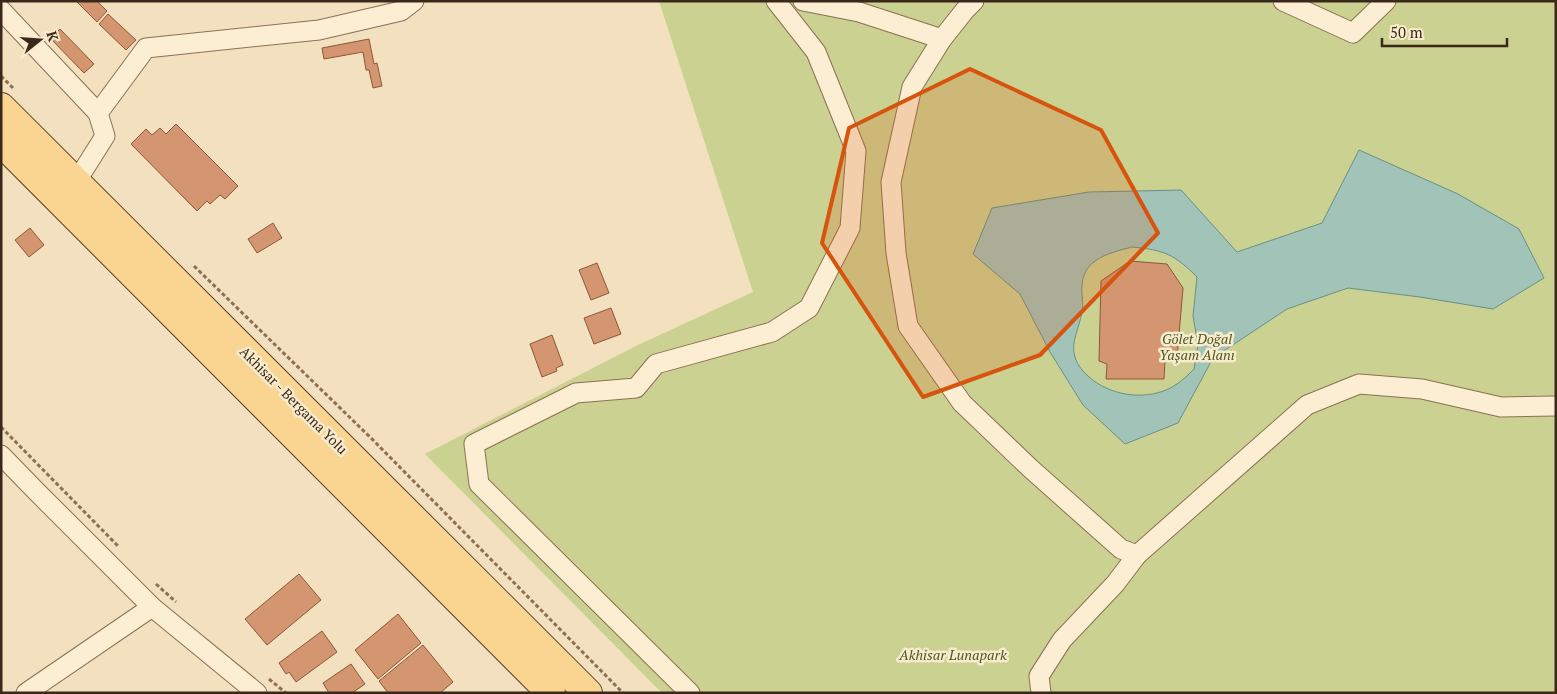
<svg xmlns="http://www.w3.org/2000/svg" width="1557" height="694" font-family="'PT Serif',serif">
	<rect width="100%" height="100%" fill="#f2e0be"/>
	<!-- green -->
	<polygon fill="#cbd191" points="659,1 1556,1 1556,693 662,693 425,454 638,345 753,292"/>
	<!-- water -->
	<path fill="#a2c3b8" stroke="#689186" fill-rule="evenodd" d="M1359,150L1458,194L1519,229L1544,278L1493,309L1420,297L1348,288L1287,309L1213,358L1178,423L1125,444L1083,405L1050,352L1020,294L973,254L992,208L1089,192L1181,190L1237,252L1322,223ZM1132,247C1164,250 1174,254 1197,277L1193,316L1198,345L1194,369C1189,374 1183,380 1177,384C1154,400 1120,398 1097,383C1088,377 1078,368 1075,357C1070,343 1080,326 1082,312C1084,304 1081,294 1082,285C1084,258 1110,253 1132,247Z"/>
	<!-- building -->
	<g fill="#d39670" stroke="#8d5739">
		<polygon points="76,1 97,1 107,11 97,22"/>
		<polygon points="108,14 136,40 126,50 99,24"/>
		<polygon points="60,29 94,64 84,73 50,38"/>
		<polygon points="369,39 374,64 377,63 382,86 373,88 369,70 366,70 363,52 324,59 322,48"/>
		<polygon points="176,124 238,186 225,199 220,195 210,204 207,201 197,211 131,144 146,129 152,135 160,128 166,134"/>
		<polygon points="273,223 282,238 257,253 248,239"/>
		<polygon points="30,228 44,245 29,257 15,240"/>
		<polygon points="1130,261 1167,264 1183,288 1177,358 1165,361 1164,379 1106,379 1107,364 1099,361 1101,281"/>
		<polygon points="597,263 609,293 591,300 579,270"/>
		<polygon points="611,308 621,334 594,344 584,318"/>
		<polygon points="552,335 563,365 556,368 557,371 542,377 530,344"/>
		<polygon points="299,574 321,600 267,645 245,619"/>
		<polygon points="398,614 421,643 378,679 355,650"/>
		<polygon points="322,631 337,652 296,682 289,672 286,674 279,663"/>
		<polygon points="423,645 453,682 440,693 388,693 379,681"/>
		<polygon points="351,664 365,684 352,693 329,693 323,683"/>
	</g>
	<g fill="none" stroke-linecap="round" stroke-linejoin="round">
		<!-- street casing -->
		<g stroke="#8c7055" stroke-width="21">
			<g id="street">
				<polyline points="803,1 859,12 942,39"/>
				<polyline points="974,1 965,10 942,39 912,87 891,182 896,253 908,326 962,403 1030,468 1121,549 1137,555"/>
				<polyline points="1283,1 1353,33 1386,1"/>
				<polyline points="1,10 98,113 105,136 76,182"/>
				<polyline points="98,113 146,48 319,30 401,11 414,1"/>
				<polyline points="1,455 36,491 152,607 257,693"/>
				<polyline points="26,693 152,607"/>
				<polyline points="690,693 479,484 474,444 576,393 636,388 656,364 772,332 809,308 850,228 856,151 816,52 776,1"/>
				<polyline points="1041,693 1039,676 1062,640 1115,584 1137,555 1307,405 1359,384 1422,389 1501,407 1556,406"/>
			</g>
		</g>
		<!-- primary casing -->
		<g stroke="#593e2a" stroke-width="30">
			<g id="primary">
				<polyline points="1,107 588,693"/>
				<polyline points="1,142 551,693"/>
			</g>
		</g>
		<!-- path -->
		<g stroke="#8c7055" stroke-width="3" stroke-dasharray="4 2.5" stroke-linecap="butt">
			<polyline points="1,76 13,88"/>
			<polyline points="194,266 371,438 623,693"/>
			<polyline points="1,427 118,546"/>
			<polyline points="156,584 176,602"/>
			<polyline points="269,679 286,693"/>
		</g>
		<!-- street -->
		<use href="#street" stroke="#fceed2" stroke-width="19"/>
		<!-- primary -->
		<use href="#primary" stroke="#f9d591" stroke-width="28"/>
	</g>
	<!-- marked area -->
	<path fill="#d7540e" fill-opacity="0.2" stroke="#d7540e" stroke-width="4" stroke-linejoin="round" d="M970,69L1101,130L1158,233L1040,355L923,397L822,243L849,128Z"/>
	<g text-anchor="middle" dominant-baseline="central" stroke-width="5" stroke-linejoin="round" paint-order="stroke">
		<!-- park labels -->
		<g font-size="14" font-style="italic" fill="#4c5820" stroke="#f8ebce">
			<text x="1197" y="338">Gölet Doğal<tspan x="1197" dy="16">Yaşam Alanı</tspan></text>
			<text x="953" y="654">Akhisar Lunapark</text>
		</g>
		<!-- street labels -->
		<g font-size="14" fill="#3a291b" stroke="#f8ebce">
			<text transform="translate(294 400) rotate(45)">Akhisar - Bergama Yolu</text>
		</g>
	</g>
	<!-- border -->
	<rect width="1557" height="694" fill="none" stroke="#3a291b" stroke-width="5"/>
	<!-- north arrow -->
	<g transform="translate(40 40) rotate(73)" stroke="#f8ebce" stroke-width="4" paint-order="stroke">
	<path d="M0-4L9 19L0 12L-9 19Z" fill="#3a291b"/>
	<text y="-8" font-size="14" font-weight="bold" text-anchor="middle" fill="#3a291b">K</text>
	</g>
	<!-- scale -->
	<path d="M1382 38v8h125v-8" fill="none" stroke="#3a291b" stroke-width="2.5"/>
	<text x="1390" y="38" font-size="15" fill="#3a291b" stroke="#f8ebce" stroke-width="4" paint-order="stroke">50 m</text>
</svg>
